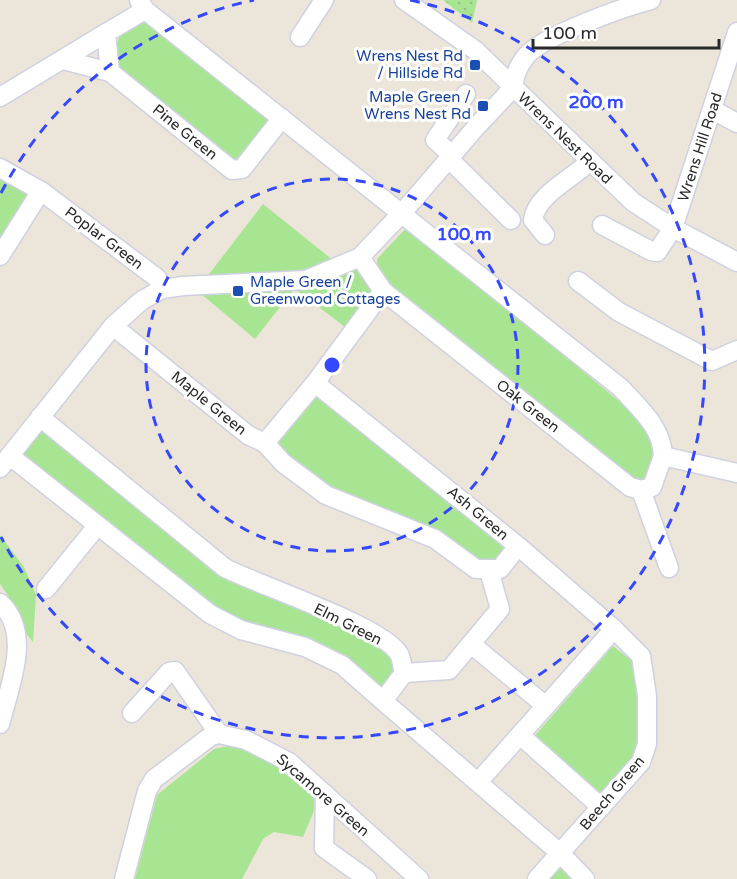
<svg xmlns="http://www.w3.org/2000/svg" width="737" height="879" font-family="'Varela Round',sans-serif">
	<defs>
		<pattern id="park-dots" width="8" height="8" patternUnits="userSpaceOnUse" patternTransform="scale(1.5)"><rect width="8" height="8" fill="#a8e593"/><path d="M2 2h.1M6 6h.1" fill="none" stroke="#91c47f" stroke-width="1.8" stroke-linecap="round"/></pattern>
	</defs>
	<rect width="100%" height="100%" fill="#ece5d9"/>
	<!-- grass -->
	<g fill="#a8e593">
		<path d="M152,21L274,119L235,166L118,73C111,41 118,26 152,21Z"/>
		<polygon points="0,174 30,191 0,246"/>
		<polygon points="263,204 334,261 283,275 206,278"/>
		<polygon points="408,226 649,426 660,452 652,477 634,484 392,293 378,272 377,259"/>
		<polygon points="358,268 378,294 349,330 295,289"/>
		<polygon points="294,289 255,339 200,293"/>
		<polygon points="313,397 319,397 511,549 499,563 480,565 329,489 277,447 281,436"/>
		<polygon points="41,427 232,579 272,598 353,626 396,657 394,677 383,687 375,686 214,611 19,453"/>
		<polygon points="0,535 24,567 36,595 33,642 24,631 15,606 0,584"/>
		<polygon points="613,646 632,661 637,672 643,746 598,802 531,740"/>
		<polygon points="232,745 257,751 314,797 314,811 303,837 274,832 263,839 242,879 135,879 157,795 214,749"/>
		<polygon points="556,867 568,870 576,879 545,879"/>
	</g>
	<!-- park -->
	<polygon fill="url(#park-dots)" points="443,0 477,0 472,23"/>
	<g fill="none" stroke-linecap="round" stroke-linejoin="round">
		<!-- minor casing -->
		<g stroke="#cfd1e2" stroke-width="21">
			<g id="minor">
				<path d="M139,0L145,10L621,388C640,409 662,427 663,456L737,473"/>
				<polyline points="404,0 475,50 633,202 673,228 737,262"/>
				<polyline points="145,10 106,33 110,72 232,170 242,169 282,118"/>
				<polyline points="300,37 324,0"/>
				<polyline points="63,60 110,72"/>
				<path d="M513,88C515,74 518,66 527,55C545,35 624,7 651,0"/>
				<polyline points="0,97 106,33"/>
				<polyline points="713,110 737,123"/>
				<polyline points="452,155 435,140 466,94"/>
				<polyline points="449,159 511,220"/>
				<polyline points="0,168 41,191 157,278 162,289"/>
				<polyline points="602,225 651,251 657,252 673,228 737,32"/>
				<path d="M545,235L533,220C536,195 572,179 589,162"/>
				<polyline points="0,256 41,191"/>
				<polyline points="578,281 619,312 712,361 737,350"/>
				<polyline points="383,291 630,487 641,490 652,487 663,456"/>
				<polyline points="113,326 248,435 265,443 315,383 383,291 360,257"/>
				<polyline points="265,443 283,463 326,495 435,539 476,569 500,569 518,546 315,383"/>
				<path d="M10,456L210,614L241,630L305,647L342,665L383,701L404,673C402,667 402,659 399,654C383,626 260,586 225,568L40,417"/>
				<polyline points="0,468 113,326 141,301 162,289 183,286 306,280 360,257 403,212 477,126 513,88"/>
				<polyline points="641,490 669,568"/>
				<polyline points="46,589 97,526"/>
				<path d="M0,603C33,633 9,688 0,724"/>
				<polyline points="471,644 546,706"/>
				<polyline points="404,673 449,670 500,609 489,571"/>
				<polyline points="383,701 560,853 641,762 647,744 647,696 641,656 614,629 518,546"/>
				<polyline points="132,713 169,672 175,671 219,734"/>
				<polyline points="520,735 601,807"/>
				<polyline points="479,781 614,629"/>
				<polyline points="325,794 324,848 367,879"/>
				<polyline points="124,879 147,791 154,779 211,736 219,734 246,740 289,762 419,879"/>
				<polyline points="537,879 560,853 585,879"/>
			</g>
		</g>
		<!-- minor -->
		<use href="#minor" stroke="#fff" stroke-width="18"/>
	</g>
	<!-- distance rings -->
	<g fill="none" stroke="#3348ff" stroke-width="3" stroke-dasharray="10 8">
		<circle cx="332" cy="365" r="186"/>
		<path d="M1 193A373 373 0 0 1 254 0M410 0A373 373 0 1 1 1 537"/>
	</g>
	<!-- markers -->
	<g fill="#1a4fb4" stroke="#fff" stroke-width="2">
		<rect x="469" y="59" width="12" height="12" rx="3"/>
		<rect x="477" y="100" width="12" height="12" rx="3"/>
		<rect x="232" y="285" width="12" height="12" rx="3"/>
	</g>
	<g text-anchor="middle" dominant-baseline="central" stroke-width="6" stroke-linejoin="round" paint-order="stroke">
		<!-- transit labels -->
		<g font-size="15" fill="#164399" stroke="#fff" text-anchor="end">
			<text x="463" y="56">Wrens Nest Rd<tspan x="463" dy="17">/ Hillside Rd</tspan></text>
			<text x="471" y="97">Maple Green /<tspan x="471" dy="17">Wrens Nest Rd</tspan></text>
			<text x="250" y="282" text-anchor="start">Maple Green /<tspan x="250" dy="17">Greenwood Cottages</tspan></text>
		</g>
		<!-- street labels -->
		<g font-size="15" fill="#292929" stroke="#fff">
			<text transform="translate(185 132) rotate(39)">Pine Green</text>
			<text transform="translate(565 138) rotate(44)">Wrens Nest Road</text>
			<text transform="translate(700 147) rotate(-72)">Wrens Hill Road</text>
			<text transform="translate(104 238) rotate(37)">Poplar Green</text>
			<text transform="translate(209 403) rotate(39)">Maple Green</text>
			<text transform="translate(528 406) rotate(38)">Oak Green</text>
			<text transform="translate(478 513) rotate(40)">Ash Green</text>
			<text transform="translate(348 624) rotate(27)">Elm Green</text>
			<text transform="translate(612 793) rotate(-50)">Beech Green</text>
			<text transform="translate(323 795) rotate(41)">Sycamore Green</text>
		</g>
	</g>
	<circle cx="332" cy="365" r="9" fill="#3348ff" stroke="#fff" stroke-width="3"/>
	<g font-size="18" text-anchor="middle" font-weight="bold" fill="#3348ff" stroke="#fff" stroke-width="6" stroke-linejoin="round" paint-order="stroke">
		<text x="596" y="108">200 m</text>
		<text x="464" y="240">100 m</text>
	</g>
	<!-- scale -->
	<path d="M533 39v9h186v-9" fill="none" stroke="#292929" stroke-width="3"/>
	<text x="542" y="39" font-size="18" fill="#292929" stroke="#ffffff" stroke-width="4.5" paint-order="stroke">100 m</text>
</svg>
